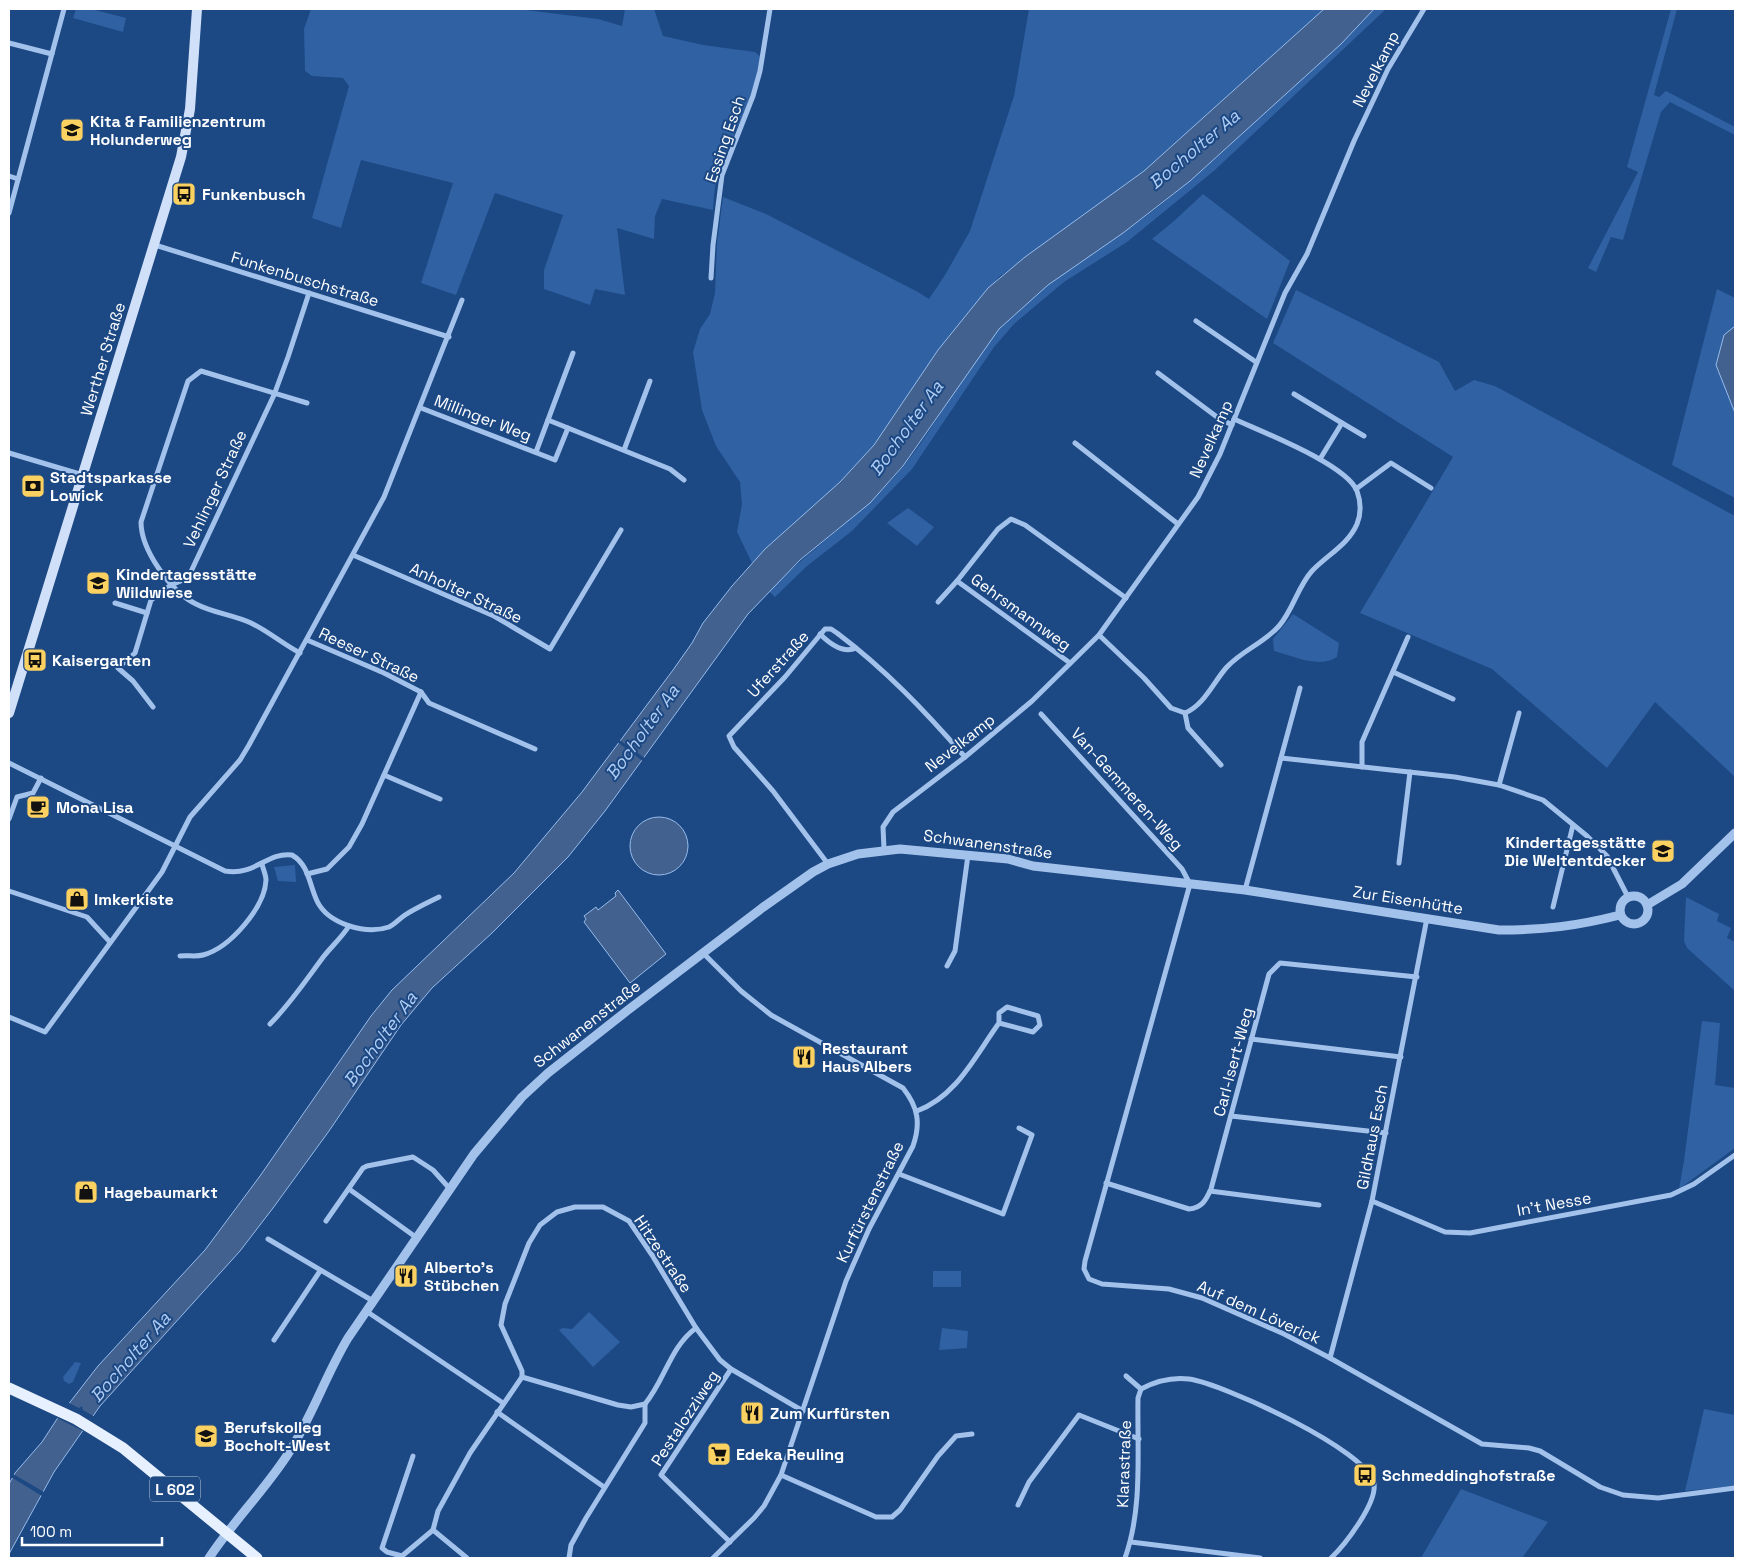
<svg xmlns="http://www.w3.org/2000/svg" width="1744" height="1567" font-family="'Space Grotesk',sans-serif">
	<rect width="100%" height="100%" fill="#1c4884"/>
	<!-- green -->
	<g fill="#3061a2">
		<polygon points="76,9 91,9 126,18 123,32 73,18"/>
		<path d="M311,9H518L598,19L622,26L625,9H654L663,36L703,45L755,52L760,56C756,96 734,131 720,168C715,181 714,195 713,210L662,199L655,216L654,239L617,228L625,295L595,289L590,305L544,289V270L563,215L495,193L456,295L421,283L453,183L361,160L341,228L312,218L349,86L343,78L312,76L305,71L304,29Z"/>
		<polygon points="1029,9 1324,9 1144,171 999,277 938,350 874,445 840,482 752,563 737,532 742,504 740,482 716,446 702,410 693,352 700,329 710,314 715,293 717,243 723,197 766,214 918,292 929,299 945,275 970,231 1014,96"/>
		<path d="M1374,9H1386L1215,170L1127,242L1064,282L1014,324L994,347L912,469L852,531L807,566L775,597L769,591C812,547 864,514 903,467C943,418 968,357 1015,312C1058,272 1112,243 1158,207C1194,179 1227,148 1260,117C1299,82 1338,47 1374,9Z"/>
		<polygon points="1671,9 1677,9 1654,95 1659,97 1666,91 1735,127 1735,135 1670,102 1661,112 1623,240 1611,237 1596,272 1588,268 1638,172 1627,167"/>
		<polygon points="1203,194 1290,261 1267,319 1152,239 1174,221"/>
		<polygon points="1717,289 1735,298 1735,498 1672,465"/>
		<polygon points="1296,290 1439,362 1455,391 1474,380 1495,386 1735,516 1735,777 1655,702 1607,768 1492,669 1360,613 1453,457 1273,343"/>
		<polygon points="908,508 934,527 917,546 887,523"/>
		<path d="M1293,614L1339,643L1337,657C1319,669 1294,656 1274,651L1273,639Z"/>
		<polygon points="295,865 296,882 278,881 274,867"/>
		<polygon points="1686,897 1719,914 1717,921 1731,928 1727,938 1735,942 1735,991 1687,948 1684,941"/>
		<polygon points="1702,1021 1720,1023 1715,1085 1735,1088 1735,1148 1679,1189 1684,1161"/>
		<rect x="933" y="1271" width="28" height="16"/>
		<polygon points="589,1312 620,1342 593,1367 559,1330 563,1328 572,1329"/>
		<polygon points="942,1328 968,1331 967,1348 939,1350"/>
		<polygon points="75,1362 81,1363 73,1382 69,1384 64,1381 63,1377"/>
		<polygon points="1704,1409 1735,1415 1735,1486 1685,1491"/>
		<polygon points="1461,1489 1548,1522 1522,1558 1421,1558"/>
	</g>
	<!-- water -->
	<g fill="#42618e" stroke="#96bcec">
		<polygon points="1324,9 1374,9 1341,44 1190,181 1123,233 1048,285 999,329 903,466 870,503 800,560 748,614 605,811 568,857 492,933 432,988 401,1025 329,1131 273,1208 240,1251 100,1406 54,1472 9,1554 9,1484 15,1473 42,1442 57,1419 98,1366 205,1250 260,1176 371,1016 392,990 514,873 582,792 673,670 692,643 703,623 732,586 765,549 840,482 874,445 938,350 988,288 1025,257 1144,171"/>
		<polygon points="1735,326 1735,413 1716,365 1724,335"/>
		<circle cx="659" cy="846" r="29"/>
		<polygon points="618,890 666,954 630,983 584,922 586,919 584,916 596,907 598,910 616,896 615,893"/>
	</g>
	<!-- pier -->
	<g fill="#1c4884">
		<polygon points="618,739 646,759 644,762 616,741"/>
		<polygon points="67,1402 79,1408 82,1406 83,1410 95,1417 85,1432 55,1417"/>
		<polygon points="13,1474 44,1492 42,1496 11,1477"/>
	</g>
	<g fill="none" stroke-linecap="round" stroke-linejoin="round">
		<!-- minor -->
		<g stroke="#a3c2eb" stroke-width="5">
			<polyline points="9,43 52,54"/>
			<polyline points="9,176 18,179"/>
			<polyline points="9,213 64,9"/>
			<polyline points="155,245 449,337"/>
			<polyline points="711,278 713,245 722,175 753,96 760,71 770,9"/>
			<polyline points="1196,321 1256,362"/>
			<polyline points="1158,373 1217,417 1232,425"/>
			<polyline points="1294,394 1342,423"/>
			<polyline points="421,408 555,460 568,428 670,469 684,480"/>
			<polyline points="548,420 568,428"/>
			<polyline points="1075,443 1178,524"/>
			<polyline points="624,450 650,381"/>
			<polyline points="536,452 573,353"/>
			<polyline points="9,453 83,475"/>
			<polyline points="1320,459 1342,423 1364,436"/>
			<polyline points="1356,489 1391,463 1431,488"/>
			<polyline points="353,555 494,616 550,649 621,530"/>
			<polyline points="938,602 957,581"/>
			<polyline points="115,603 147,613"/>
			<path d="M820,634C830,644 843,654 856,648"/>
			<path d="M1099,635L1144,678L1171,708L1185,713C1204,705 1213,683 1226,668C1241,651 1264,643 1279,626C1293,610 1298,586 1312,571C1327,555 1348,545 1357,524C1361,514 1361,502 1357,491C1346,464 1262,432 1234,419"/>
			<path d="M300,653C283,644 268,631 251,623C234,615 213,613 196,604C171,592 141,550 141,522L188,381L201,371L307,403"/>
			<polyline points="1070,663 957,581 998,529 1011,519 1025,525 1126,598"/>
			<polyline points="1393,672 1453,699"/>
			<polyline points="421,692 429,703 535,749"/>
			<polyline points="153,707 133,681 118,668 135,653 151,600 171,585 188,578 274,395 288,357 309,293"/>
			<polyline points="1185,713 1188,728 1221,765"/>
			<polyline points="1041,714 1182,869 1190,884 1085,1261 1084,1269 1089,1279 1102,1284 1169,1289 1202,1298 1284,1334 1330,1358 1482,1444 1529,1448 1540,1451 1600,1487 1623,1495 1658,1498 1735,1488"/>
			<polyline points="1281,758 1455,777 1499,785 1543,800 1587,836 1607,856 1628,897"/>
			<path d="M9,763L225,871C256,876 266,852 292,855C309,865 309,884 317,901C328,924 366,935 389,927C395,924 399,919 405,915C416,908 427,903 439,897"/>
			<polyline points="1362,767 1362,742 1408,637"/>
			<polyline points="384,775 440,799"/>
			<polyline points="1499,785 1519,713"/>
			<polyline points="9,819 17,797 33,793 41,778"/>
			<polyline points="884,849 883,827 893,812 965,757 1032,701 1099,635 1198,497 1220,454 1285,293 1307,254 1354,141 1388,69 1424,9"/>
			<polyline points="1399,863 1410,772"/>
			<path d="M828,864L773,791L734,747L729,736L785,677L825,629H831L837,633C885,669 925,711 965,757"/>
			<polyline points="307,874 327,869 349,847 362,824 421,692 384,673 307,640"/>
			<polyline points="1245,890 1300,688"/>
			<polyline points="9,891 87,917 110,942"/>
			<polyline points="1553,907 1573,825"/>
			<path d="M703,953L741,991L771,1015L903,1088C918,1107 921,1123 913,1146L869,1229L846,1281L781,1475L764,1506L754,1518L713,1558"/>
			<path d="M180,956C187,955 196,957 203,955C230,948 265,907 266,880C266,875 263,869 262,864"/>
			<polyline points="947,966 955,951 968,855"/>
			<polyline points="9,1017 45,1032 162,872 190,817 240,760 249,745 384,497 462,300"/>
			<path d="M270,1024C291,1003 306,980 324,956C332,946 342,937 349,926"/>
			<polyline points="1251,1039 1401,1057"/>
			<path d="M917,1111C957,1096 975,1056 999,1023L1033,1032L1040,1025L1038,1016L1007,1007L999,1013V1023"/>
			<polyline points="1231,1116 1386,1133"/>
			<polyline points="899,1174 1003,1214 1032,1135 1019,1128"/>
			<path d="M1106,1183L1189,1209C1202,1208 1206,1200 1211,1189L1269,974L1280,963L1417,977"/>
			<polyline points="349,1189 417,1238"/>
			<polyline points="1210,1191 1319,1205"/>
			<polyline points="1372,1201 1445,1232 1470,1233 1671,1195 1694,1184 1735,1155"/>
			<polyline points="326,1221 363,1168 367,1166 413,1157 433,1170 450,1189"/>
			<polyline points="268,1239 373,1301"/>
			<polyline points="366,1311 503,1403"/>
			<polyline points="274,1340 320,1271"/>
			<polyline points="1330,1358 1372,1201 1427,918"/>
			<polyline points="1126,1376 1141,1389"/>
			<polyline points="522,1377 618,1405 631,1407 645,1404"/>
			<path d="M1141,1389C1156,1381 1172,1377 1189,1379C1221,1383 1370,1451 1374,1484C1377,1503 1345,1545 1331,1558"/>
			<polyline points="497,1412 604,1487"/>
			<polyline points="413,1456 382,1548 387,1552 402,1556 433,1530"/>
			<polyline points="781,1475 876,1517 892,1517 900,1510 938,1456 956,1436 972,1434"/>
			<polyline points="1018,1505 1029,1482 1079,1415 1139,1439"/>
			<polyline points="433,1530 438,1511 470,1453 522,1377 522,1371 501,1325 505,1304 529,1243 540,1225 557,1212 575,1207 603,1207 629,1221 652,1255 696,1328 720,1360 731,1369 803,1411"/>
			<polyline points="433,1530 467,1558"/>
			<polyline points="730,1542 661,1475 731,1369"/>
			<polyline points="1131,1542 1260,1558"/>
			<path d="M569,1558L571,1545L586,1518L645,1423V1404C665,1380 670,1347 696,1328"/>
			<path d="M1125,1558C1143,1508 1137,1451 1138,1398L1141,1389"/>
		</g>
		<!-- tertiary -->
		<g stroke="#a3c2eb" stroke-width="9">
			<circle cx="1634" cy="910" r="14"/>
			<polyline points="1647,905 1682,884 1735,833"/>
			<path d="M209,1558C232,1523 262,1493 286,1457C311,1420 325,1376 348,1338L474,1154L522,1097L548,1073L628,1010L762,908L813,872L828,864L858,854L900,849L1008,859L1033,866L1245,890L1499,930C1544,930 1577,926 1620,915"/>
		</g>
		<!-- secondary -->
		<polyline stroke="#cfe0f8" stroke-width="10" points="9,713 181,157 190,109 197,9"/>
		<!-- primary -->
		<polyline stroke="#e7f0fe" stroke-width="11" points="9,1388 76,1419 123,1448 257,1558"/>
	</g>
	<!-- icons -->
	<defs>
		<g id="school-square" transform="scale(1.25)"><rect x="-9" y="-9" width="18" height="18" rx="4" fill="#fbd161" stroke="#1c4884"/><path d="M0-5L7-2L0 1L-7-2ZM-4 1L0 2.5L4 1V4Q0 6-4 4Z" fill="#111"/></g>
		<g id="bus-square" transform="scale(1.25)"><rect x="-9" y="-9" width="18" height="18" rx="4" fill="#fbd161" stroke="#1c4884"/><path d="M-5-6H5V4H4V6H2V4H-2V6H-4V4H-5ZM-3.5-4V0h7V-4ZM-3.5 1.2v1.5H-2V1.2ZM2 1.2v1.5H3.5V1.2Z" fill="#111"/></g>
		<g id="bank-square" transform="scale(1.25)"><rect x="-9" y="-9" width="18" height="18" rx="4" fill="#fbd161" stroke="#1c4884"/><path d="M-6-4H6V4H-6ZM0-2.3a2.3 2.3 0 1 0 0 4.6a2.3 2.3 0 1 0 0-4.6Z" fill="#111"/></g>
		<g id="cafe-square" transform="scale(1.25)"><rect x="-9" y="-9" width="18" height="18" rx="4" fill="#fbd161" stroke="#1c4884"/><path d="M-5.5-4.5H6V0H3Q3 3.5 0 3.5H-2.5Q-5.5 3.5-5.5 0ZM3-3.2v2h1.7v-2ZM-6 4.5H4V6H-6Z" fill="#111"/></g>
		<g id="shop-square" transform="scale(1.25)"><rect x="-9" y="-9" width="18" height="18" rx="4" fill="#fbd161" stroke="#1c4884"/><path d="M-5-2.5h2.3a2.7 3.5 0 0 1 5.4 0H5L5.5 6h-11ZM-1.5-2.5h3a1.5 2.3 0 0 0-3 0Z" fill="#111"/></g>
		<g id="restaurant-square" transform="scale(1.25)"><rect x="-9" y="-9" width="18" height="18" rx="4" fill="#fbd161" stroke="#1c4884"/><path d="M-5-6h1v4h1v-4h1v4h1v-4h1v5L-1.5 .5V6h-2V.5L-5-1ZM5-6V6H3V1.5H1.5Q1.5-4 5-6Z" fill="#111"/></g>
		<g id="supermarket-square" transform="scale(1.25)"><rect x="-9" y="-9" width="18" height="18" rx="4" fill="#fbd161" stroke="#1c4884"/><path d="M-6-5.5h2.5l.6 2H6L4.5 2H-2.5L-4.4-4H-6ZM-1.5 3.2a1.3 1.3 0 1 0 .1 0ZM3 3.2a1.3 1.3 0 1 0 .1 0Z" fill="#111"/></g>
	</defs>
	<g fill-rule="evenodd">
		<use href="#school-square" x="72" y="130"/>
		<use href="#bus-square" x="184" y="194"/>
		<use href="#bank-square" x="33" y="486"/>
		<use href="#school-square" x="98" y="583"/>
		<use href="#bus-square" x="35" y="660"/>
		<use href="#cafe-square" x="38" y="807"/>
		<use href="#school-square" x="1663" y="851"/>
		<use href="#shop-square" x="77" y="899"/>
		<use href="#restaurant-square" x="804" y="1057"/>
		<use href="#shop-square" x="86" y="1192"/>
		<use href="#restaurant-square" x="406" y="1276"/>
		<use href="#restaurant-square" x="752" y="1413"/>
		<use href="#school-square" x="206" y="1436"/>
		<use href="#supermarket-square" x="719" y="1454"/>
		<use href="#bus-square" x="1365" y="1475"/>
	</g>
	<g text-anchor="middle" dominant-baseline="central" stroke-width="4" stroke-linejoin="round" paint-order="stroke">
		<!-- shield labels -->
		<rect fill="#1c4884" stroke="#bbc8da" stroke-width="1" x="150" y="1476.5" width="50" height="25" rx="4"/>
		<g font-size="15" font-weight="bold" fill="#fff">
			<text x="175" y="1489">L 602</text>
		</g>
		<!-- street labels -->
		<g font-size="16" fill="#fff" stroke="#1c4884">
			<text transform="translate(1376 69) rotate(-63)">Nevelkamp</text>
			<text transform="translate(725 139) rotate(-71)">Essing Esch</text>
			<text transform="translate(305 279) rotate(17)">Funkenbuschstraße</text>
			<text transform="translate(103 359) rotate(-73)">Werther Straße</text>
			<text transform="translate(483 418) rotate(21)">Millinger Weg</text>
			<text transform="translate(1211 439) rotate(-66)">Nevelkamp</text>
			<text transform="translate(215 489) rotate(-65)">Vehlinger Straße</text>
			<text transform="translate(466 593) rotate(25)">Anholter Straße</text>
			<text transform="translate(1021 612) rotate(36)">Gehrsmannweg</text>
			<text transform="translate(369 655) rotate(25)">Reeser Straße</text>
			<text transform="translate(778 664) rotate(-48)">Uferstraße</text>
			<text transform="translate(960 743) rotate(-38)">Nevelkamp</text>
			<text transform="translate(1127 789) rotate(48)">Van-Gemmeren-Weg</text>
			<text transform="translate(988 844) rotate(8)">Schwanenstraße</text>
			<text transform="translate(1408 900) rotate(9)">Zur Eisenhütte</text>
			<text transform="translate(587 1024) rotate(-38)">Schwanenstraße</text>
			<text transform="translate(1233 1062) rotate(-75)">Carl-Isert-Weg</text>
			<text transform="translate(1372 1137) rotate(-79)">Gildhaus Esch</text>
			<text transform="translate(870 1202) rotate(-64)">Kurfürstenstraße</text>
			<text transform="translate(1554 1204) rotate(-10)">In't Nesse</text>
			<text transform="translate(663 1254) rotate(56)">Hitzestraße</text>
			<text transform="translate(1259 1312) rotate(24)">Auf dem Löverick</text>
			<text transform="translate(685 1418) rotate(-57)">Pestalozziweg</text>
			<text transform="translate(1124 1464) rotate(-88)">Klarastraße</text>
		</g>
		<!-- poi labels -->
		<g font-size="16" font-weight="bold" fill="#fff" stroke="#1c4884" text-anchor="start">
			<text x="90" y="121">Kita &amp; Familienzentrum<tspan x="90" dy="18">Holunderweg</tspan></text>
			<text x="202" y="194">Funkenbusch</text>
			<text x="50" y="477">Stadtsparkasse<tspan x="50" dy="18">Lowick</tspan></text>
			<text x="116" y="574">Kindertagesstätte<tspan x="116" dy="18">Wildwiese</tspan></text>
			<text x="52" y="660">Kaisergarten</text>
			<text x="56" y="807">Mona Lisa</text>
			<text x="1646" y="842" text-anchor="end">Kindertagesstätte<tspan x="1646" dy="18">Die Weltentdecker</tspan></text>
			<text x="94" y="899">Imkerkiste</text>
			<text x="822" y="1048">Restaurant<tspan x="822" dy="18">Haus Albers</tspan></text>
			<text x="104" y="1192">Hagebaumarkt</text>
			<text x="424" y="1267">Alberto's<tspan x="424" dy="18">Stübchen</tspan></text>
			<text x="770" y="1413">Zum Kurfürsten</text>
			<text x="224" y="1427">Berufskolleg<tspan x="224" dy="18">Bocholt-West</tspan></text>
			<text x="736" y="1454">Edeka Reuling</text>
			<text x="1382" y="1475">Schmeddinghofstraße</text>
		</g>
		<!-- water labels -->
		<g font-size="18" font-style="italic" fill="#afccf2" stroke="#1c4884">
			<text transform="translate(1194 149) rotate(-40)">Bocholter Aa</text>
			<text transform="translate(906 428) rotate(-54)">Bocholter Aa</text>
			<text transform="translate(642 732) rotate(-54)">Bocholter Aa</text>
			<text transform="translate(380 1039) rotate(-54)">Bocholter Aa</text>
			<text transform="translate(130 1357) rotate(-49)">Bocholter Aa</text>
		</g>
	</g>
	<!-- border -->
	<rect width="1744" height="1567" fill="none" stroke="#ffffff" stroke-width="20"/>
	<!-- scale -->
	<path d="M22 1537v8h140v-8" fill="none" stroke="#ffffff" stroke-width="2.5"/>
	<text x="30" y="1537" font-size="15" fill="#ffffff" stroke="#1c4884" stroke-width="4" paint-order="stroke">100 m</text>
</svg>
